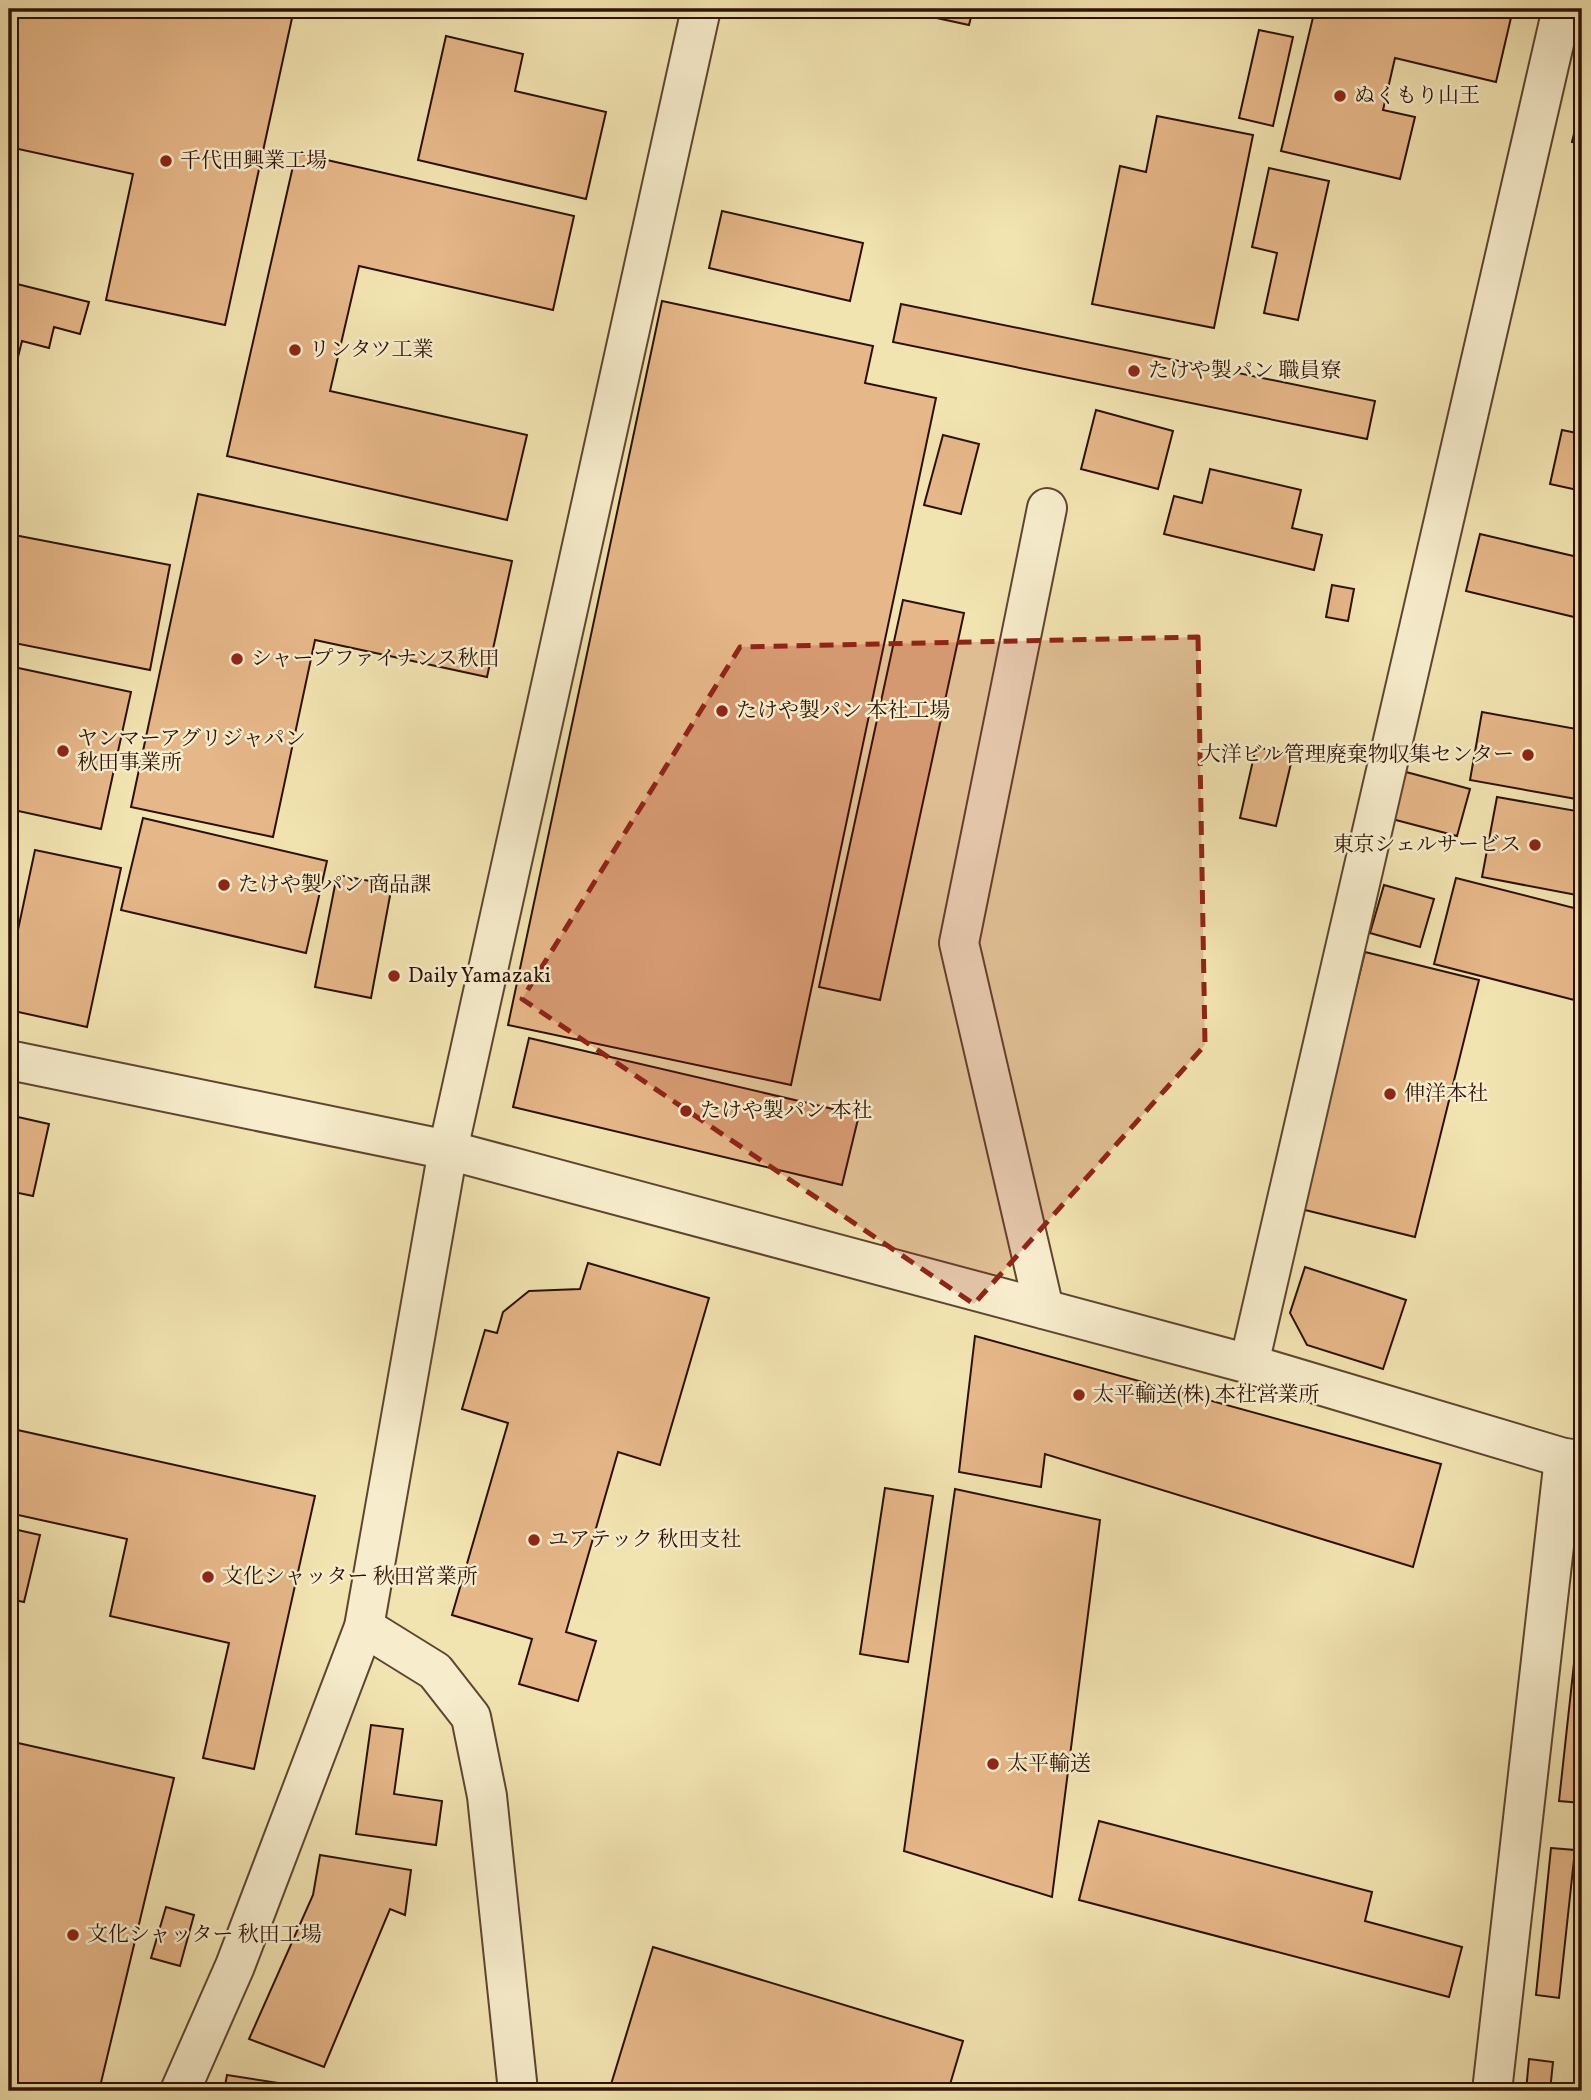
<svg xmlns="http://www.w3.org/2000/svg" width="1591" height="2100" font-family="Vollkorn,'Noto Serif JP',serif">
	<rect width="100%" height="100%" fill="#f2e4b1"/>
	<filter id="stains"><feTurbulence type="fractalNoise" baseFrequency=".00286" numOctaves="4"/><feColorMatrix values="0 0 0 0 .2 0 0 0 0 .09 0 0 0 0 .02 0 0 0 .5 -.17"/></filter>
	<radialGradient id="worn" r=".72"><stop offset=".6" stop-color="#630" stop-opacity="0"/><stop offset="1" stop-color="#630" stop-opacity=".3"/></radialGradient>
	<!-- building -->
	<g fill="#e6b788" stroke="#2d1005" stroke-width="2">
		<polygon points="9,9 294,9 225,325 106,300 133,174 9,147"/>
		<polygon points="910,9 973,9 969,25 909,12"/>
		<polygon points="1315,9 1513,9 1496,82 1395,58 1383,110 1415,117 1400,179 1281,151"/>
		<polygon points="1259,30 1293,37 1273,126 1239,118"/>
		<polygon points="446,36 523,54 515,91 606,112 586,199 418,160"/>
		<polygon points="1582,102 1582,144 1572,142"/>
		<polygon points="1157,116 1253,135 1214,328 1092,304 1120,166 1146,172"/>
		<polygon points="296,153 574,216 553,310 359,266 330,391 527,435 507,520 227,456"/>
		<polygon points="1269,168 1329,181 1298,320 1264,313 1277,253 1252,247"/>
		<polygon points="722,211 863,243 850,301 709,268"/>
		<polygon points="9,282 89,302 80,334 54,327 49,348 22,341 12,381 9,380"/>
		<polygon points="662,301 873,346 865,383 936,398 791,1085 508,1025"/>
		<polygon points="901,304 1375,401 1367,439 893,342"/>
		<polygon points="1096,410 1173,431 1158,489 1081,469"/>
		<polygon points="1562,430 1582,434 1582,491 1550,484"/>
		<polygon points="943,435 979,444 961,514 924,505"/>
		<polygon points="1210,469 1301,490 1292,528 1322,535 1314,570 1164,534 1174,496 1202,503"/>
		<polygon points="198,494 512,561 487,677 315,640 273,837 131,807"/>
		<polygon points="9,534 170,565 150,670 9,642"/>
		<polygon points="1480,534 1582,558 1582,582 1574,617 1466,591"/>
		<polygon points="1332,585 1354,589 1348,621 1326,617"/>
		<polygon points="903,600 964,613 880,1000 819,987"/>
		<polygon points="9,666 131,692 101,829 9,809"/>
		<polygon points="1482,712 1582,730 1582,800 1470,780"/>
		<polygon points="1256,747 1293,755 1276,826 1240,818"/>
		<polygon points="1406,772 1470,789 1457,836 1392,819"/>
		<polygon points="1497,797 1582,812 1582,896 1482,877"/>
		<polygon points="143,818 327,861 306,953 121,910"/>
		<polygon points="35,850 121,868 87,1027 9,1010 9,972"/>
		<polygon points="337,875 392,885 371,998 315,987"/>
		<polygon points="1456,878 1582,910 1582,1002 1434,964"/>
		<polygon points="1384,885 1434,899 1420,947 1370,933"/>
		<polygon points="1365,952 1479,980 1415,1237 1301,1209"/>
		<polygon points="529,1038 859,1115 842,1185 513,1107"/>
		<polygon points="9,1115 49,1124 33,1196 9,1191"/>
		<polygon points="588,1263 709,1298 660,1465 618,1452 566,1632 596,1641 578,1701 519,1684 532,1639 452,1615 508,1423 462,1409 485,1330 497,1333 503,1312 529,1291 580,1289"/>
		<polygon points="1305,1267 1406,1300 1383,1369 1307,1345 1290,1313"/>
		<polygon points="975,1336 1441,1464 1413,1567 1045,1454 1041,1487 959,1472"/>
		<polygon points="13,1429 315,1496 254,1769 203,1758 229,1643 110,1616 127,1539 9,1513 9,1449"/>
		<polygon points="885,1488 933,1496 908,1662 860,1654"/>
		<polygon points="955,1489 1100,1520 1052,1897 904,1851"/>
		<polygon points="9,1528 40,1535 24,1602 9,1599"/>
		<polygon points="1582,1590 1582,1803 1559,1801"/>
		<polygon points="371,1725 403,1729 394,1794 442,1801 436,1845 356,1834"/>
		<polygon points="9,1741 174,1778 99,2091 9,2091"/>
		<polygon points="1099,1821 1372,1892 1365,1921 1462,1947 1449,1997 1079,1900"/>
		<polygon points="1551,1848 1575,1850 1559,1998 1536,1995"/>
		<polygon points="320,1855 411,1870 405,1915 390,1909 324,2067 249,2039 313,1895"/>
		<polygon points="166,1907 194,1915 180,1966 151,1958"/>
		<polygon points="1582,1941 1582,1994 1576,1993"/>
		<polygon points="653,1947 963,2041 948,2091 609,2091"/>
		<polygon points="1529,2059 1553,2062 1550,2091 1526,2091"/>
		<polygon points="227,2075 318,2089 318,2091 224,2091"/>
	</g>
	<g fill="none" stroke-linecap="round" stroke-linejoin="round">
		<!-- minor casing -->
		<g stroke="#5e4530" stroke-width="42">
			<g id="minor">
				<polyline points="9,1060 448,1150 1249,1364 1564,1458 1582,1460"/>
				<polyline points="1044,1309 959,943 1047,508"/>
				<polyline points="1249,1364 1562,9"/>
				<polyline points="364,1627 435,1671 471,1717 487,1796 518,2091"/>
				<polyline points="180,2091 235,1966 364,1627 448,1150 701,9"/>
				<polyline points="1492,2091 1564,1458"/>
			</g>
		</g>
		<!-- minor -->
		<use href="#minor" stroke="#f7edcc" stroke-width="38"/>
	</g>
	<!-- marked area -->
	<path fill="#8f2418" fill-opacity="0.2" stroke="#8f2418" stroke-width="5" stroke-dasharray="14 9" stroke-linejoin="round" d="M1198,637L1205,1045L974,1304L522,999L740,647Z"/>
	<!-- markers -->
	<g fill="#8f2418" stroke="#f7edcc" stroke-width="2.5">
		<circle cx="1340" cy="96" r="7"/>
		<circle cx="166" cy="161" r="7"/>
		<circle cx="295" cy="350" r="7"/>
		<circle cx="1134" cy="371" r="7"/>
		<circle cx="237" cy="659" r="7"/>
		<circle cx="722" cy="711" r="7"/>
		<circle cx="63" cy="751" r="7"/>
		<circle cx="1528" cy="755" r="7"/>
		<circle cx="1535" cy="845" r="7"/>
		<circle cx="224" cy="885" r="7"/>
		<circle cx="394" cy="976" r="7"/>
		<circle cx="1390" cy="1094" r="7"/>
		<circle cx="686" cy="1111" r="7"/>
		<circle cx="1079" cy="1395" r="7"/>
		<circle cx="534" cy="1540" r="7"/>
		<circle cx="208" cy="1577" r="7"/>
		<circle cx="993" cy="1764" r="7"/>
		<circle cx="73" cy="1935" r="7"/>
	</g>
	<g text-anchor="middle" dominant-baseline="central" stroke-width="5" stroke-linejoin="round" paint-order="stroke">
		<!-- poi labels -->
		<g font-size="21" fill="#2d1005" stroke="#f7edcc" text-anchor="start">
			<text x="1354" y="96">ぬくもり山王</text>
			<text x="180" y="161">千代田興業工場</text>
			<text x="309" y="350">リンタツ工業</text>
			<text x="1148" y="371">たけや製パン 職員寮</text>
			<text x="251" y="659">シャープファイナンス秋田</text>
			<text x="736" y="711">たけや製パン 本社工場</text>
			<text x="77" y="739">ヤンマーアグリジャパン<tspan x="77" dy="24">秋田事業所</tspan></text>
			<text x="1514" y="755" text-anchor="end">大洋ビル管理廃棄物収集センター</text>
			<text x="1521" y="845" text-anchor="end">東京シェルサービス</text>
			<text x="238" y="885">たけや製パン 商品課</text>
			<text x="408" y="976">Daily Yamazaki</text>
			<text x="1404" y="1094">伸洋本社</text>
			<text x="700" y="1111">たけや製パン 本社</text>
			<text x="1093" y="1395">太平輸送(株) 本社営業所</text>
			<text x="548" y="1540">ユアテック 秋田支社</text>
			<text x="222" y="1577">文化シャッター 秋田営業所</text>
			<text x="1007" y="1764">太平輸送</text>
			<text x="87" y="1935">文化シャッター 秋田工場</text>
		</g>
	</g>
	<!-- margin -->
	<rect width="1591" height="2100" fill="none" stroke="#f2e4b1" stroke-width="35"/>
	<rect x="10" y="10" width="1570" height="2079" fill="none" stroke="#2d1005" stroke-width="3.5"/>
	<rect x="18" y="18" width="1556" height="2065" fill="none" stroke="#2d1005" stroke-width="2"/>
	<rect width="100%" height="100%" filter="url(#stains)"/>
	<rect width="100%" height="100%" fill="url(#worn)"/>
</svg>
